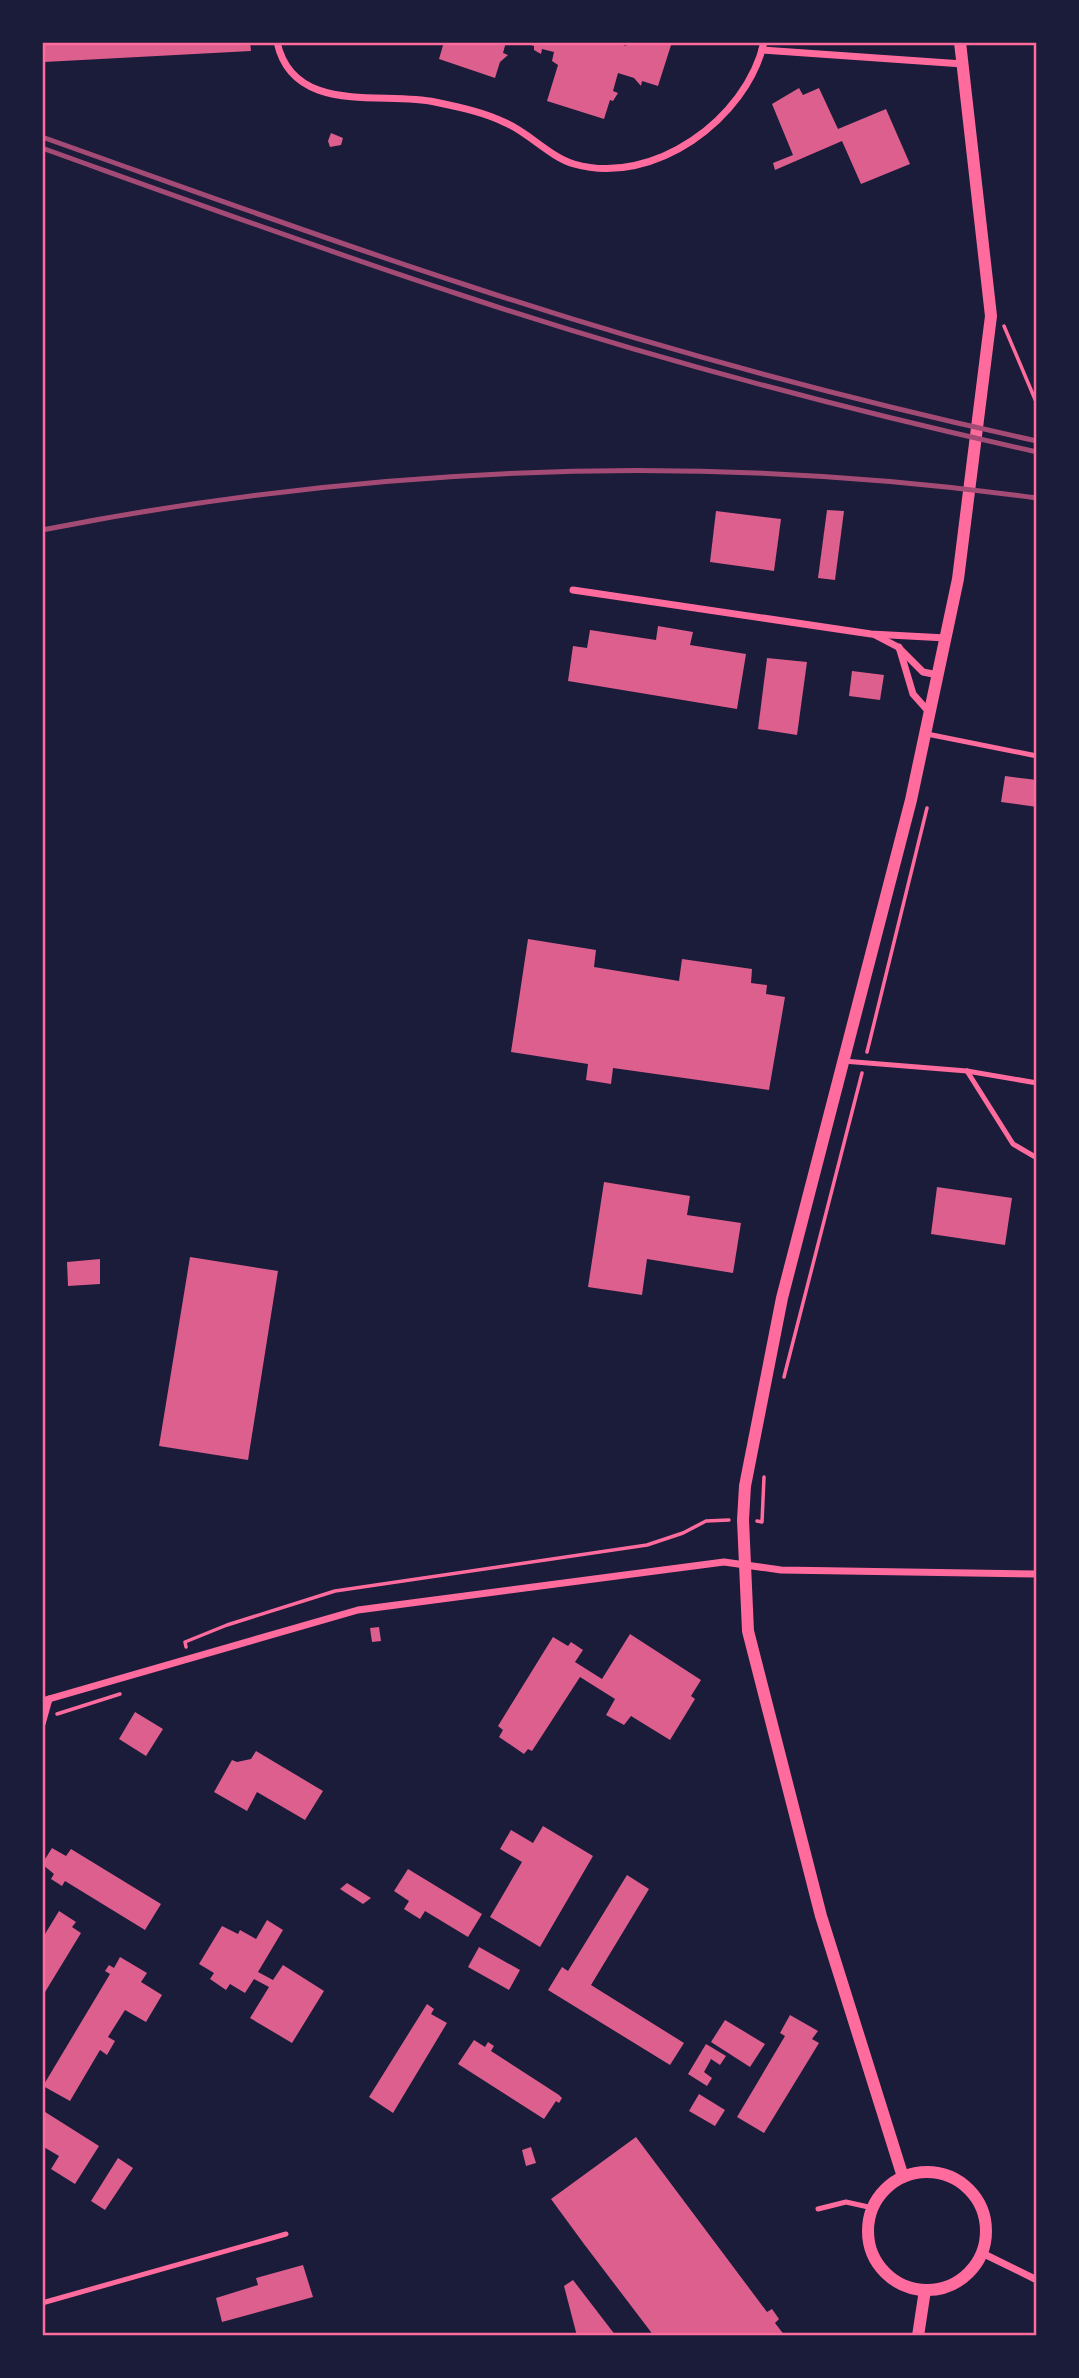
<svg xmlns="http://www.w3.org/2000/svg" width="1079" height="2378" font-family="'DM Sans',sans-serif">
	<rect width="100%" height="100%" fill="#1b1b3a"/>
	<!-- building -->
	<g fill="#dd5f8e">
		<polygon points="43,42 250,42 251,51 44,62"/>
		<polygon points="444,42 506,42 503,53 508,55 500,62 495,78 439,59"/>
		<polygon points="523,42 615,42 626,46 627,42 672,42 658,86 642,81 641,86 634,78 618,73 613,91 618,93 613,101 610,100 604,119 547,101 558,65 552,61 554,52 542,49 541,54 534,50 534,46"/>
		<polygon points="799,88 803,95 819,88 838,129 886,109 910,164 861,184 842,141 775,170 773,163 793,155 772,104"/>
		<polygon points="331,133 343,138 341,145 330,147 328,141"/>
		<polygon points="827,510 844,511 835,580 818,578"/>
		<polygon points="716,511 781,519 774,571 710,562"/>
		<polygon points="658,626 693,632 690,645 746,654 737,709 568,681 573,646 587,648 590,630 656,640"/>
		<polygon points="767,658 807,662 797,735 758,729"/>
		<polygon points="852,671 884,675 880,700 849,696"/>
		<polygon points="1005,776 1037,780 1037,807 1001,802"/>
		<polygon points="528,939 596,950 594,967 679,981 682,959 752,969 751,983 767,985 766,994 785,997 769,1090 613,1068 611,1084 586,1080 588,1064 511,1052"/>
		<polygon points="604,1182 690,1196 687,1215 741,1223 733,1273 647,1259 642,1295 588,1287"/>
		<polygon points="937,1187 1012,1198 1005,1245 931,1234"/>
		<polygon points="190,1257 278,1271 248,1460 159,1446"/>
		<polygon points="100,1259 100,1284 68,1286 67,1262"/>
		<polygon points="379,1627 381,1641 372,1642 370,1628"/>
		<polygon points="630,1634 701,1680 691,1696 695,1699 670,1740 631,1716 624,1725 606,1715 615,1699 580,1677 532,1751 528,1749 524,1754 499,1737 503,1730 498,1726 553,1637 568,1646 571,1642 583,1650 575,1662 602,1679"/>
		<polygon points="135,1712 163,1729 146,1756 119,1739"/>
		<polygon points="256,1751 323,1791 305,1820 257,1792 247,1811 214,1792 232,1760 237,1762 251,1759"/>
		<polygon points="543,1826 593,1856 540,1947 490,1917 522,1862 500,1849 511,1830 533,1843"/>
		<polygon points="52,1848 66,1856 71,1849 161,1904 145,1930 65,1881 62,1886 51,1879 54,1874 42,1864"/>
		<polygon points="408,1869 482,1914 468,1937 425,1911 420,1919 404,1909 409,1901 394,1891"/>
		<polygon points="627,1875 649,1889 591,1985 684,2043 670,2065 548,1990 562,1967 568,1971"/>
		<polygon points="347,1883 371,1898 363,1904 340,1889"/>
		<polygon points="59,1911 76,1922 72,1927 81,1933 42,1997 42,1939"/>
		<polygon points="267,1920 283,1930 258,1972 273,1980 283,1965 324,1991 292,2043 250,2018 269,1987 254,1979 245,1993 230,1984 226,1990 210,1979 214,1973 199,1964 222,1926 238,1934 240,1930 256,1939"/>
		<polygon points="479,1947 520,1970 509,1990 468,1967"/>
		<polygon points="120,1957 147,1973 141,1982 162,1995 146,2022 125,2010 108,2037 115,2041 107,2055 100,2050 70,2101 43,2086 110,1974 105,1971 109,1965 114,1968"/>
		<polygon points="427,2004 434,2009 431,2014 447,2023 393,2113 369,2097"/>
		<polygon points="790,2015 818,2031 812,2039 819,2043 764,2133 737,2117 785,2036 780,2033"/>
		<polygon points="725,2020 765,2044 750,2067 711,2042"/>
		<polygon points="474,2040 485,2047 488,2042 494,2046 491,2051 559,2095 562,2098 559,2103 556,2101 544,2119 458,2064"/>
		<polygon points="706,2044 726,2056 720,2065 711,2059 709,2063 704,2072 712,2078 707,2086 688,2074"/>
		<polygon points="699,2094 725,2110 715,2126 689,2111"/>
		<polygon points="42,2110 99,2146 75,2184 51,2169 59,2156 42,2146"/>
		<polygon points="636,2137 767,2312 772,2309 779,2319 775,2323 785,2336 654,2336 584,2244 551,2199"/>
		<polygon points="531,2147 536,2163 526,2166 522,2150"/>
		<polygon points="118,2158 133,2168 105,2210 91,2201"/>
		<polygon points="303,2265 313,2297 222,2322 216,2298 258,2285 256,2278"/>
		<polygon points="573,2280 616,2336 577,2336 564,2286"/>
	</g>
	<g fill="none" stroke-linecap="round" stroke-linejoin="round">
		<!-- path -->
		<g stroke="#ff6b9d" stroke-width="3.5">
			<polyline points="1004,326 1037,404"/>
			<polyline points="867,1052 927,808"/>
			<polyline points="784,1377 862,1073"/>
			<polyline points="757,1521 762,1522 764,1477"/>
			<polyline points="186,1647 185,1642 227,1625 335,1591 647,1545 683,1533 706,1521 729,1520"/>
			<polyline points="57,1714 120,1694"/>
		</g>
		<!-- service -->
		<g stroke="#ff6b9d" stroke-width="5">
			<polyline points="927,734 1037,756"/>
			<polyline points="843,1061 967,1071 1037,1083"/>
			<polyline points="967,1071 1013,1144 1037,1158"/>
			<polyline points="818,2209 846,2202 873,2208"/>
			<polyline points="42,2303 286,2234"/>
		</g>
		<!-- minor -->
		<g stroke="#ff6b9d" stroke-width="7">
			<path d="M277,42C293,116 382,91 435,102C459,107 484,112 506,123C529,133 550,157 574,164C653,187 747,119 764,42"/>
			<polyline points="762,50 963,64"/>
			<polyline points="573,590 871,634 946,638"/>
			<polyline points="875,635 898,647 923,672 938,675"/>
			<polyline points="899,647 913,694 929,712"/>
			<polyline points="42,1701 358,1610 724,1562 781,1570 1037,1574"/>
			<polyline points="42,1724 49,1699"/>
			<polyline points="982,2253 1037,2280"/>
		</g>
		<!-- tertiary -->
		<g stroke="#ff6b9d" stroke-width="12">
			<circle cx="927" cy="2231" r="59"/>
			<polyline points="903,2177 821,1916 748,1631 743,1520 745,1486 782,1298 911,800 958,579 991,316 960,42"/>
			<polyline points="918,2336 925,2290"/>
		</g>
		<!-- rail -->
		<g stroke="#a44b75" stroke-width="5">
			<path d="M42,137C183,187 324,239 466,285C653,347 845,399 1037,441"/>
			<path d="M42,148C181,198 320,249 461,295C650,358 843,409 1037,452"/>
			<path d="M42,530C371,465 704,452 1037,498"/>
		</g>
	</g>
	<!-- border -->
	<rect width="1079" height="2378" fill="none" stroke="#1b1b3a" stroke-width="88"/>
	<rect x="44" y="44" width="991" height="2290" fill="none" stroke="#ff6b9d" stroke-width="2.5"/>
</svg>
